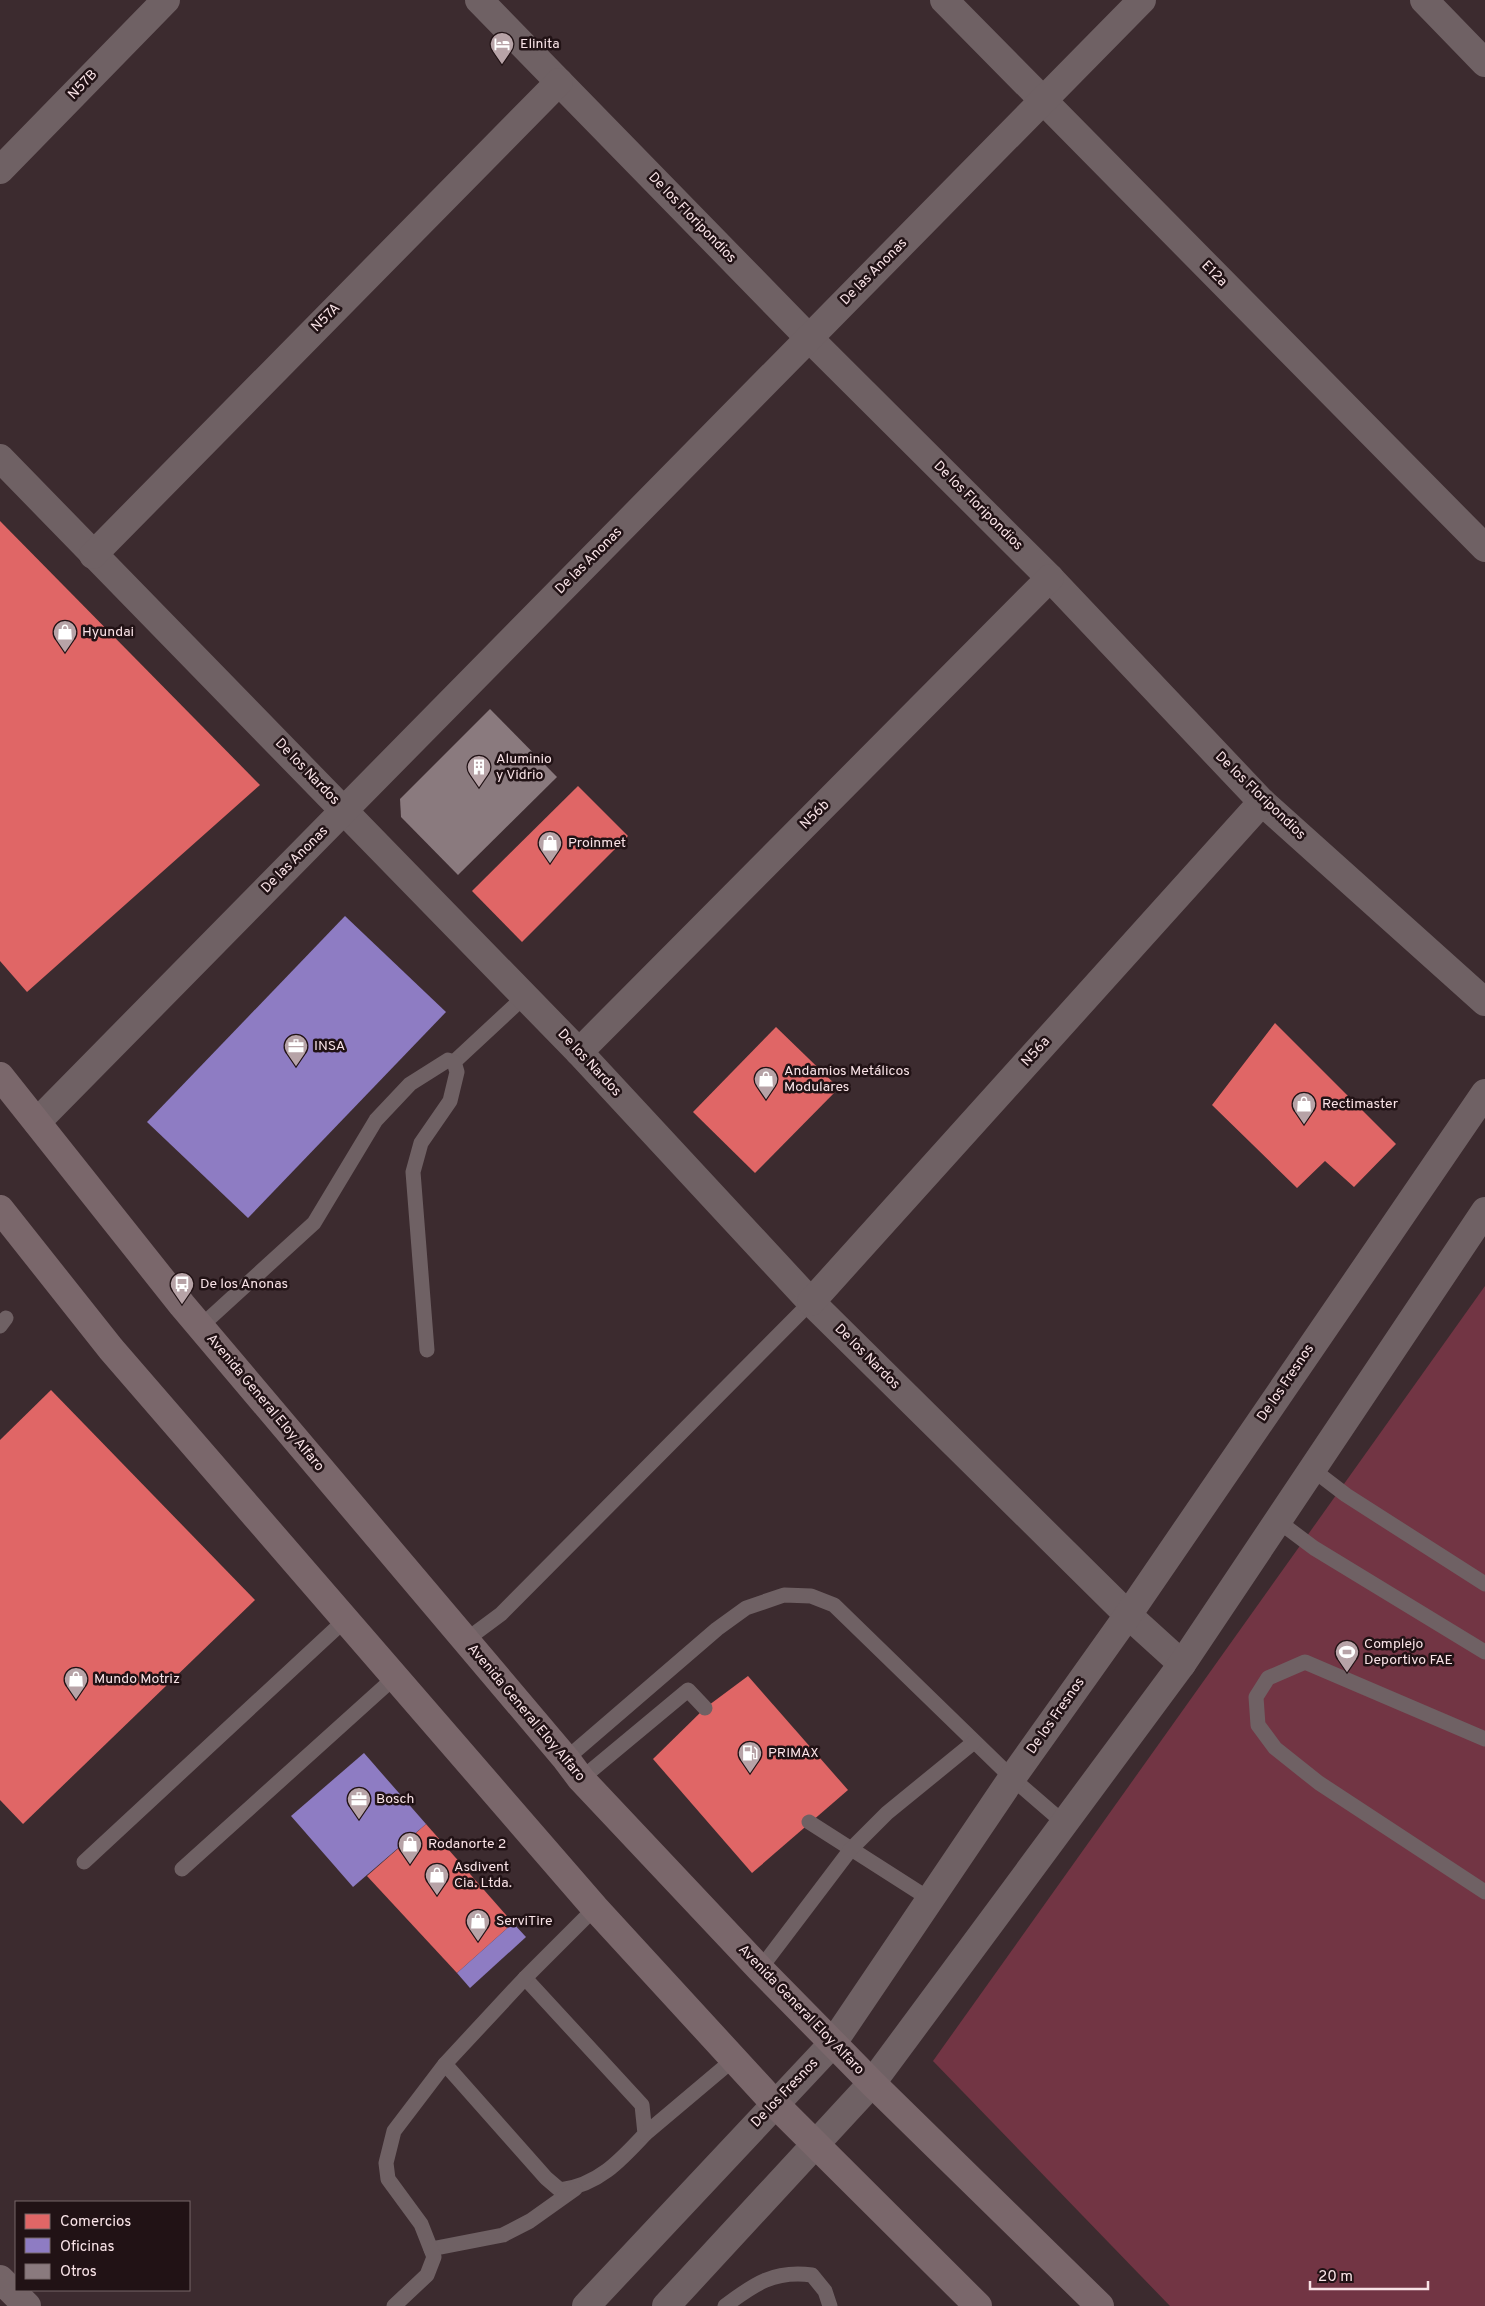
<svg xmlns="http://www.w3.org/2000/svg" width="1485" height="2306" font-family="Overpass,sans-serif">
	<rect width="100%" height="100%" fill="#3c2b2f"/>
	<!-- green -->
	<polygon fill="#723544" points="1485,1286 1485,2306 1170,2306 933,2061"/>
	<!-- shops -->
	<g fill="#e06666">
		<polygon points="0,521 260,785 27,992 0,961"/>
		<polygon points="578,786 628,836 522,942 472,891"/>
		<polygon points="1275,1023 1396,1144 1354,1187 1325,1161 1297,1188 1212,1105"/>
		<polygon points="776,1027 839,1088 755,1173 693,1112"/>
		<polygon points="51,1390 255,1600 23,1824 0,1800 0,1440"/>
		<polygon points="748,1676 848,1790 752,1873 653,1759 705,1708"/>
		<polygon points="426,1824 513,1923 457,1973 367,1876"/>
	</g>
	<!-- offices -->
	<g fill="#8e7cc3">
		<polygon points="345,916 446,1012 248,1218 147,1122"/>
		<polygon points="364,1753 426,1824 353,1887 291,1816"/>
		<polygon points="513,1923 526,1937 470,1988 457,1973"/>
	</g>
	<!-- building -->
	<polygon fill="#8a7a7e" points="490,709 557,777 458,875 401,817 400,799"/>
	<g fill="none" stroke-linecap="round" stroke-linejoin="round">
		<!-- lane -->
		<g stroke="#6f6164" stroke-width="15">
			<polyline points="454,1062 525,996"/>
			<polyline points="0,1326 6,1318"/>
			<polyline points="200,1327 314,1223 376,1120 410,1084 448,1060 454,1062 457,1072 450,1101 421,1143 413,1172 427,1350"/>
			<polyline points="1312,1469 1346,1495 1485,1584"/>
			<polyline points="1278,1521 1314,1548 1485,1652"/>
			<polyline points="466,1640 501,1614 811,1302"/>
			<polyline points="1485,1739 1305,1662 1268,1678 1256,1697 1258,1725 1275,1748 1319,1783 1485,1892"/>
			<polyline points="566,1759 717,1629 746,1608 784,1595 811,1596 834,1605 1012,1778 1064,1823"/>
			<polyline points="581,1779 688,1690 705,1708"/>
			<polyline points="809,1822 931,1900"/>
			<polyline points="84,1862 345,1620"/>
			<polyline points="182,1869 395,1677"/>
			<polyline points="760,1969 851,1849 887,1813 974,1742"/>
			<path d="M445,2064L546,2178L560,2190C598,2185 620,2161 645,2134L642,2105L525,1978"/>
			<polyline points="645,2134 734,2059"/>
			<polyline points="431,2249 503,2235 530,2221 575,2189"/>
			<polyline points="394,2306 427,2275 434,2257 421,2224 388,2179 386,2163 394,2131 445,2064 525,1978 595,1908"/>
			<path d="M725,2306C754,2284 774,2270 812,2275L825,2291L830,2306"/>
		</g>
		<!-- street -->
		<g stroke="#6f6164" stroke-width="28">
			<polyline points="479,0 809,338 1050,578 1262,802 1485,1002"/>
			<polyline points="944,0 1485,548"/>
			<polyline points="1424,0 1485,63"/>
			<polyline points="0,170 166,0"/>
			<polyline points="0,458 579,1052 811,1302 1128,1615 1182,1664"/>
			<polyline points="93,555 559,82"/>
			<polyline points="579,1052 1050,578"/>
			<polyline points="37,1122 1142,0"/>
			<polyline points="811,1302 1262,802"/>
			<polyline points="586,2306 833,2043 1012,1778 1128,1615 1485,1093"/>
			<polyline points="666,2306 872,2083 1182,1664 1485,1211"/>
		</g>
		<!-- secondary -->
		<polyline stroke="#746467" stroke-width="28" points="0,2279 27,2306"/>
		<!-- primary -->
		<g stroke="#7a676b" stroke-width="28">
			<polyline points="0,1076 182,1305 566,1759 581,1779 760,1969 872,2083 1100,2306"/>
			<polyline points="0,1209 111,1349 595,1908 776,2105 978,2306"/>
		</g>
	</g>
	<!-- icons -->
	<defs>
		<g id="hotel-pin" transform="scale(1.25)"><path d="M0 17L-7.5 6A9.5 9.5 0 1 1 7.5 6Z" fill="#b7a3a7" stroke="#211215"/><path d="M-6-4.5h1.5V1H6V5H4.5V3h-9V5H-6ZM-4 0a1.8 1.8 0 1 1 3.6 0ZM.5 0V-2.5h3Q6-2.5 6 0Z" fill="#fff"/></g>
		<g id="shop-pin" transform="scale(1.25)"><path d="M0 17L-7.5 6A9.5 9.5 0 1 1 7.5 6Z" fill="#b7a3a7" stroke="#211215"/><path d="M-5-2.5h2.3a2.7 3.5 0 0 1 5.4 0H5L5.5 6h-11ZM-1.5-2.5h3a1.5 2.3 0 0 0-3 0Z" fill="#fff"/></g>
		<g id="building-pin" transform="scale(1.25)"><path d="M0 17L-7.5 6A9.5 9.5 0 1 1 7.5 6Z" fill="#b7a3a7" stroke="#211215"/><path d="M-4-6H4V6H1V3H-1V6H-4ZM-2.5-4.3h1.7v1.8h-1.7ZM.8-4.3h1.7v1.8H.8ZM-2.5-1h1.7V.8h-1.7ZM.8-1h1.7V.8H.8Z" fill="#fff"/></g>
		<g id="office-pin" transform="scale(1.25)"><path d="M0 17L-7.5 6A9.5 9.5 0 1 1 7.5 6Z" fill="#b7a3a7" stroke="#211215"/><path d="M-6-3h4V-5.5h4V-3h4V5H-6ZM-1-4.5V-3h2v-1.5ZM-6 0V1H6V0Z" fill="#fff"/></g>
		<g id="bus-pin" transform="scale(1.25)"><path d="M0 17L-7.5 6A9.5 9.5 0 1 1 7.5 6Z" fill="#b7a3a7" stroke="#211215"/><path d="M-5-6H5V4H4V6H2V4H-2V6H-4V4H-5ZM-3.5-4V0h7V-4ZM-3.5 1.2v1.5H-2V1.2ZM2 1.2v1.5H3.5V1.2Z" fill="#fff"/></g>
		<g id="stadium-pin" transform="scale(1.25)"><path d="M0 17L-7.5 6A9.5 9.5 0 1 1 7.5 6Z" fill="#b7a3a7" stroke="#211215"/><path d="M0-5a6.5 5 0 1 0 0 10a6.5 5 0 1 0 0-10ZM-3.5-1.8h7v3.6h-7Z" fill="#fff"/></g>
		<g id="fuel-pin" transform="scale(1.25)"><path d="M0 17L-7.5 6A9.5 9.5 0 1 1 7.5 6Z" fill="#b7a3a7" stroke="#211215"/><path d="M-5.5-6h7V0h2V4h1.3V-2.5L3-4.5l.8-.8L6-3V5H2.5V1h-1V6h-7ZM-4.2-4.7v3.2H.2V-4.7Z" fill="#fff"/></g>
	</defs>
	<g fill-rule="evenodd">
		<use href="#hotel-pin" x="502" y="44"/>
		<use href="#shop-pin" x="65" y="632"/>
		<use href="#building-pin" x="479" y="767"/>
		<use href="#shop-pin" x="550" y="843"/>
		<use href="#office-pin" x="296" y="1046"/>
		<use href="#shop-pin" x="766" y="1079"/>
		<use href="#shop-pin" x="1304" y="1104"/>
		<use href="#bus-pin" x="182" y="1284"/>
		<use href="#stadium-pin" x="1347" y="1652"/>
		<use href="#shop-pin" x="76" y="1679"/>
		<use href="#fuel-pin" x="750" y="1753"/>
		<use href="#office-pin" x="359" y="1799"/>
		<use href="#shop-pin" x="410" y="1844"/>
		<use href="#shop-pin" x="437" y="1875"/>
		<use href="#shop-pin" x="478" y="1921"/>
	</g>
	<g text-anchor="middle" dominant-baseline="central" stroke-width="5" stroke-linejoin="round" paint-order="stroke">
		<!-- poi labels -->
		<g font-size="14" fill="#f9e3e7" stroke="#211215" text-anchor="start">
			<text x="520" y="44">Elinita</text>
			<text x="82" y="632">Hyundai</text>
			<text x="496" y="759">Aluminio<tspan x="496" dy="16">y Vidrio</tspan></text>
			<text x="568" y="843">Proinmet</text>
			<text x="314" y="1046">INSA</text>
			<text x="784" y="1071">Andamios Metálicos<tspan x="784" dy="16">Modulares</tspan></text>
			<text x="1322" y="1104">Rectimaster</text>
			<text x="200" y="1284">De los Anonas</text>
			<text x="1364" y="1644">Complejo<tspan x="1364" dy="16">Deportivo FAE</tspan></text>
			<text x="94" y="1679">Mundo Motriz</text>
			<text x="768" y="1753">PRIMAX</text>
			<text x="376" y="1799">Bosch</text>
			<text x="428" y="1844">Rodanorte 2</text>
			<text x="454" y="1867">Asdivent<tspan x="454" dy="16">Cia. Ltda.</tspan></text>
			<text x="496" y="1921">ServiTire</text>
		</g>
		<!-- street labels -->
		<g font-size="14" fill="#f9e3e7" stroke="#211215">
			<text transform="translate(83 85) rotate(-46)">N57B</text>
			<text transform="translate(692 218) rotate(46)">De los Floripondios</text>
			<text transform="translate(874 272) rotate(-45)">De las Anonas</text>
			<text transform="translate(1214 274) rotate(45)">E12a</text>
			<text transform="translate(326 318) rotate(-45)">N57A</text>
			<text transform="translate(978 506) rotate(45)">De los Floripondios</text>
			<text transform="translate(589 561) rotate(-45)">De las Anonas</text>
			<text transform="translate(307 772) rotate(46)">De los Nardos</text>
			<text transform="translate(1260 796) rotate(44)">De los Floripondios</text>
			<text transform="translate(815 815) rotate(-45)">N56b</text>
			<text transform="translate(295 860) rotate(-45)">De las Anonas</text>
			<text transform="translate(1036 1052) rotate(-48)">N56a</text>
			<text transform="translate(589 1063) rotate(47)">De los Nardos</text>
			<text transform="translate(867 1357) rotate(45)">De los Nardos</text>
			<text transform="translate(1286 1383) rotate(-56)">De los Fresnos</text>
			<text transform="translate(265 1403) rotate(50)">Avenida General Eloy Alfaro</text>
			<text transform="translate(526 1713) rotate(50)">Avenida General Eloy Alfaro</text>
			<text transform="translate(1056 1716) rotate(-55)">De los Fresnos</text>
			<text transform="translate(801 2010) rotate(46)">Avenida General Eloy Alfaro</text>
			<text transform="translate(785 2093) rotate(-46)">De los Fresnos</text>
		</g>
	</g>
	<!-- legend -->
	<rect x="15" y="2201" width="175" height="90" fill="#211215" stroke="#776669"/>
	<rect x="25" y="2214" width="25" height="15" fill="#e06666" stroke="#776669"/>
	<text x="60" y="2226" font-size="15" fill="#f9e3e7">Comercios</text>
	<rect x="25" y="2238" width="25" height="15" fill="#8e7cc3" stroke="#776669"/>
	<text x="60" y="2251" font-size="15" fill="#f9e3e7">Oficinas</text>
	<rect x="25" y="2264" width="25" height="15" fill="#8a7a7e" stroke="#776669"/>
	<text x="60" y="2276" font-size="15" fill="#f9e3e7">Otros</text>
	<!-- scale -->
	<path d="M1310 2281v8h118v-8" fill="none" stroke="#f9e3e7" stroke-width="2.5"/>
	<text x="1318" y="2281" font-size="15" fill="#f9e3e7" stroke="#211215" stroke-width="4" paint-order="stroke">20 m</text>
</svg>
